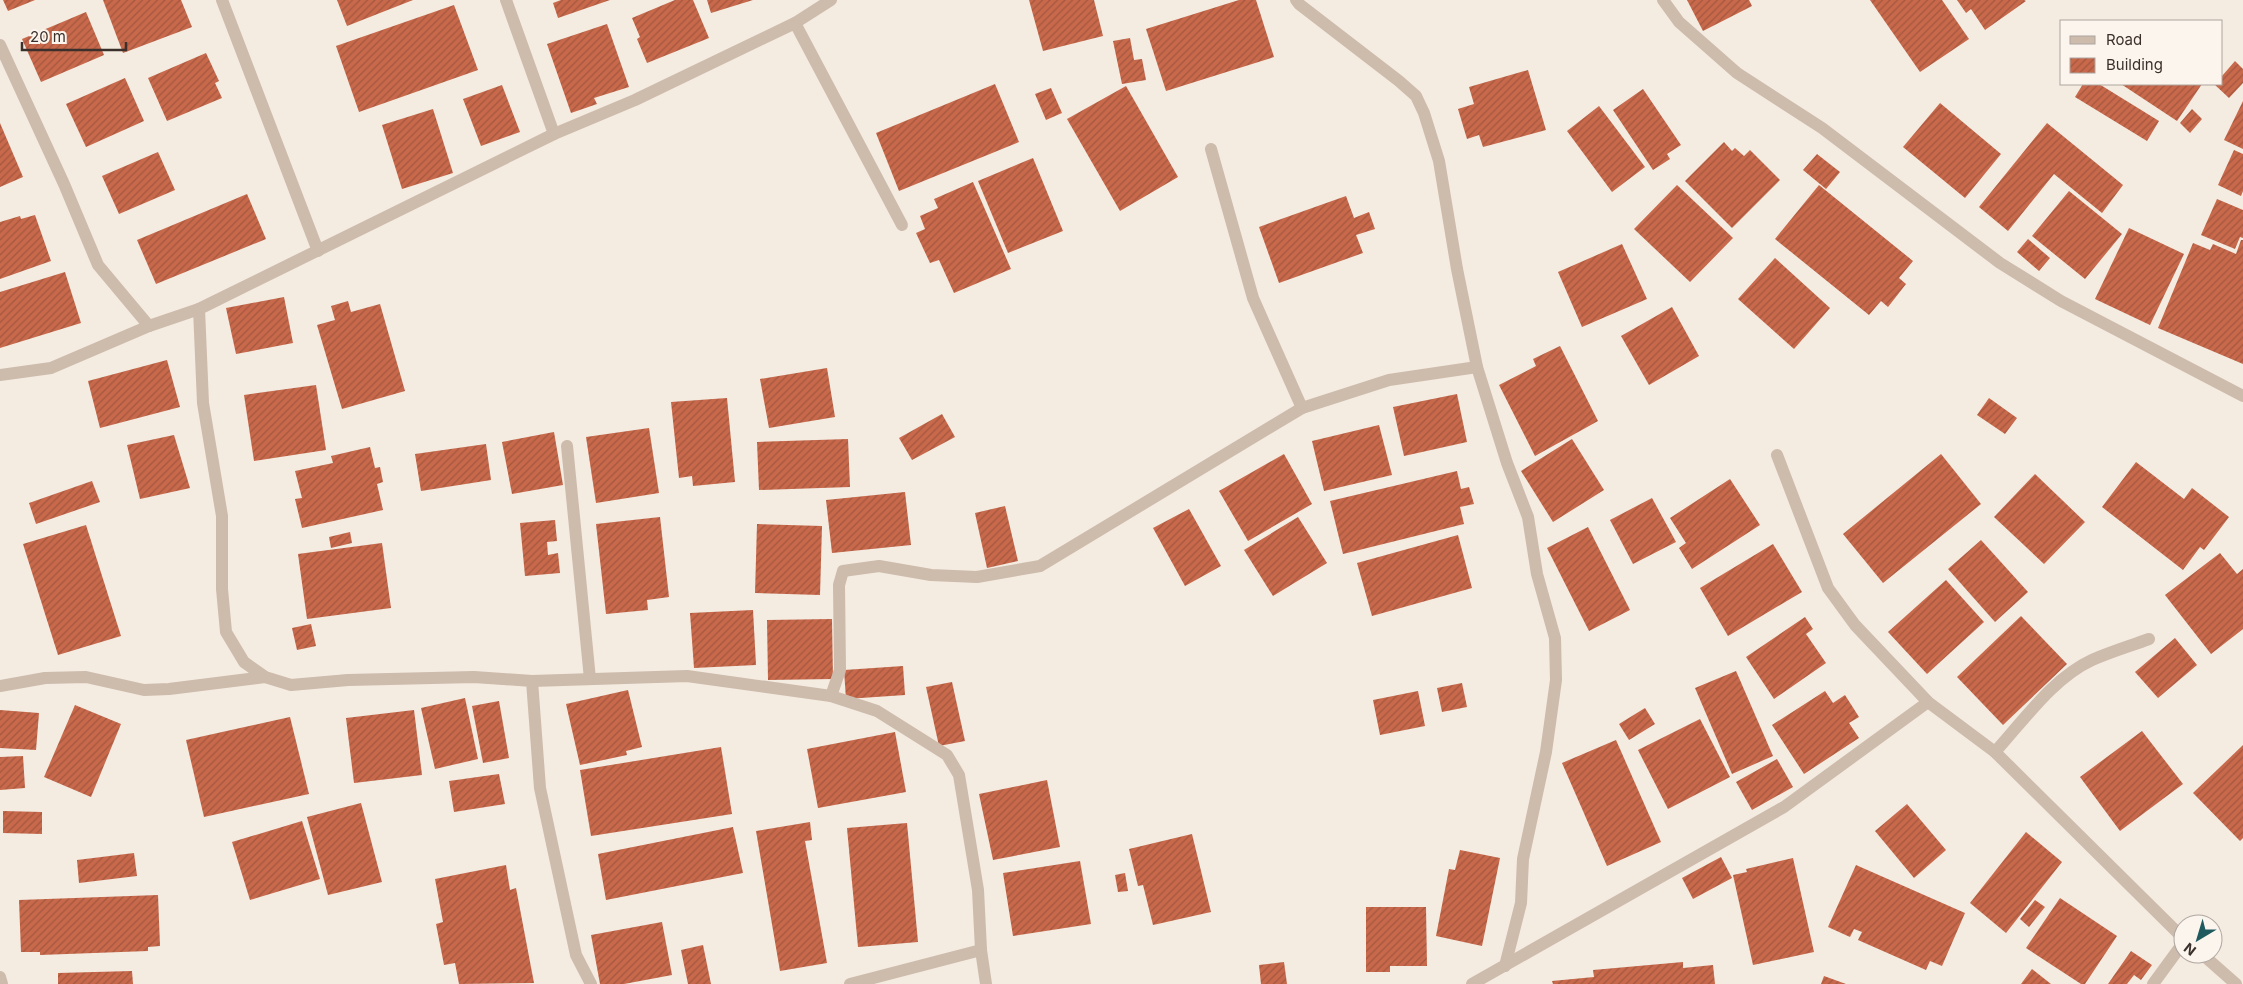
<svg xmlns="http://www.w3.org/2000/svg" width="2243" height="984" font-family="Inter,sans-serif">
	<defs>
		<pattern id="building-hatch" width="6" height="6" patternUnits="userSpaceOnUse" patternTransform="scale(1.25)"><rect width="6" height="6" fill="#c8694b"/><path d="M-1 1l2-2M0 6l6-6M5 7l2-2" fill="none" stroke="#a4573f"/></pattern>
	</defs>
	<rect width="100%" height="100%" fill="#f4ebe1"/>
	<!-- building -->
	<g fill="url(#building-hatch)">
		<polygon points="3,0 35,0 8,11"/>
		<polygon points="103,0 181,0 192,27 123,53"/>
		<polygon points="337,0 413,0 347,26"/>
		<polygon points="561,0 610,0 558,18 553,3"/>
		<polygon points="675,0 693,0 709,38 647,63 637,39 640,37 632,18"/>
		<polygon points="707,0 753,0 711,13"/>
		<polygon points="1029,0 1094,0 1103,36 1043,51"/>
		<polygon points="1239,0 1256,0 1274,57 1166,91 1146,29"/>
		<polygon points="1687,0 1749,0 1752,6 1703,31"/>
		<polygon points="1870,0 1942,0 1969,39 1920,72"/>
		<polygon points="1957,0 2024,0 2026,1 1985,30 1971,9 1966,13"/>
		<polygon points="454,5 478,70 359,112 336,46"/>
		<polygon points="86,12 104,55 41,82 22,39"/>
		<polygon points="607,24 629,87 594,98 597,104 571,113 547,44"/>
		<polygon points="1130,38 1134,60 1142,59 1146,80 1122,84 1113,41"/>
		<polygon points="206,53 219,81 215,83 222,98 167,121 148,78"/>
		<polygon points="2235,61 2243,69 2243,83 2229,98 2214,84 2222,84 2222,76"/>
		<polygon points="1528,70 1546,130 1483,147 1479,135 1467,139 1458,109 1474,104 1469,87"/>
		<polygon points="125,78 144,121 86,147 66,104"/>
		<polygon points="995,84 1019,142 899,191 876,133"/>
		<polygon points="2083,84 2099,84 2159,121 2147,141 2075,97"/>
		<polygon points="2121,84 2202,84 2177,121"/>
		<polygon points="502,85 520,132 481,146 463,99"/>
		<polygon points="1126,86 1178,177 1120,211 1067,119"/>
		<polygon points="1051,88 1062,113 1046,120 1035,94"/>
		<polygon points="1643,89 1681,145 1667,154 1670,159 1653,170 1613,110"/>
		<polygon points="2243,101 2243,149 2224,140"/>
		<polygon points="1940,103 2001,154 1965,198 1903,147"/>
		<polygon points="1599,106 1645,167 1612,192 1567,131"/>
		<polygon points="433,109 453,173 402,189 382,125"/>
		<polygon points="2192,109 2202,119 2190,133 2180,123"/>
		<polygon points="0,123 23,177 0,187"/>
		<polygon points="2047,123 2123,185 2102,213 2054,174 2008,231 1979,207"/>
		<polygon points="1724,142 1732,151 1735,148 1744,156 1750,150 1780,180 1732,228 1685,181"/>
		<polygon points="2234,150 2243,154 2243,191 2241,196 2218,185"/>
		<polygon points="158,152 175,190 119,214 102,176"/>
		<polygon points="1817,154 1840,172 1826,189 1803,170"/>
		<polygon points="1033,158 1063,231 1008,253 978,181"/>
		<polygon points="973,182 1011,269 954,293 939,260 930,263 916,233 925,229 920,216 938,208 934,199"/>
		<polygon points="1677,185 1733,238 1690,282 1634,229"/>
		<polygon points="1819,185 1913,261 1899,278 1906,284 1888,307 1881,301 1869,315 1775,239"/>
		<polygon points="2069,191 2122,234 2085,279 2032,236"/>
		<polygon points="247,194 266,239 156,284 137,240"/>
		<polygon points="1346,196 1354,218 1369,212 1375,229 1356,235 1363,253 1279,283 1259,227"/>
		<polygon points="2217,199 2243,210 2243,238 2240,237 2235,249 2201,235"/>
		<polygon points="35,215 51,261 0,279 0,222 20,216 21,219"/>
		<polygon points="2129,228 2184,254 2150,325 2095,299"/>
		<polygon points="2028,239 2050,258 2039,271 2017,252"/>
		<polygon points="2241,240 2243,240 2243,364 2158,328 2193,243 2210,250 2213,244 2236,254"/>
		<polygon points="1622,244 1647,299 1582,327 1558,272"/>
		<polygon points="1775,258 1830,308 1794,349 1738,299"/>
		<polygon points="65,272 81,323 0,348 0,292"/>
		<polygon points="284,297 293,343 236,354 226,308"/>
		<polygon points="348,301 351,312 380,304 405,391 342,409 317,325 335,320 331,306"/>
		<polygon points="1672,307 1699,356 1649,385 1621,336"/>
		<polygon points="1560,346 1598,421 1535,456 1499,385 1536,366 1533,359"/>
		<polygon points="167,360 180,407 100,428 88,381"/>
		<polygon points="827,368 835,417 769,428 760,379"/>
		<polygon points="316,385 326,450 254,461 244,395"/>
		<polygon points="1457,394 1467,442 1404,456 1393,407"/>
		<polygon points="727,398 735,482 693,486 692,476 679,478 671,402"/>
		<polygon points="1989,398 2017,418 2005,434 1977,415"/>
		<polygon points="942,414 955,437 912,460 899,438"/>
		<polygon points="1379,425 1392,475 1324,491 1312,441"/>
		<polygon points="649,428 659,493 596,503 586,437"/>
		<polygon points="554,432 563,485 512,494 502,442"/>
		<polygon points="174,435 190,488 140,499 127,445"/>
		<polygon points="848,439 850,487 759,490 757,442"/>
		<polygon points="1572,439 1604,490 1553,522 1521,471"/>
		<polygon points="486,444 491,480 421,491 415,454"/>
		<polygon points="370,447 375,468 380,467 383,482 377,484 383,510 302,528 295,499 302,498 295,471 333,463 331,456"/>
		<polygon points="1284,454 1312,504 1248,541 1219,491"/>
		<polygon points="1941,454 1981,504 1883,583 1843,534"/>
		<polygon points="2136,462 2184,499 2192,488 2229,517 2204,550 2200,547 2183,570 2102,507"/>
		<polygon points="1457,471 1461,489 1469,487 1474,504 1460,507 1464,524 1343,554 1330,501"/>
		<polygon points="2035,474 2085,522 2044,564 1994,517"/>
		<polygon points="1730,479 1760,525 1692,569 1679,548 1686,543 1670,518"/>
		<polygon points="92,481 100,502 36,524 29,503"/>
		<polygon points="905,492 911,545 832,553 826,500"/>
		<polygon points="1652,498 1676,542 1633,564 1610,520"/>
		<polygon points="1005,506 1018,561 987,568 975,513"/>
		<polygon points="1189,509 1221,566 1185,586 1153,528"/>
		<polygon points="660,517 669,597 647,600 648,610 606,614 596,524"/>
		<polygon points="1298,517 1327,563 1273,596 1244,550"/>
		<polygon points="555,520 557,541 547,542 548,555 558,553 560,573 525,576 520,523"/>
		<polygon points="757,524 822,526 820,595 755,593"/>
		<polygon points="86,525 121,636 58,655 23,544"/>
		<polygon points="1588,527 1630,610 1589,631 1547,548"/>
		<polygon points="350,532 352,543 331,548 329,537"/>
		<polygon points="1458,535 1472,588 1372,616 1357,563"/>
		<polygon points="1981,540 2028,592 1995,622 1948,569"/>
		<polygon points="382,543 391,608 307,619 298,554"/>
		<polygon points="1773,544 1802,592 1728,636 1700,588"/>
		<polygon points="2220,553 2237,574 2243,569 2243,629 2211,654 2165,595"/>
		<polygon points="1946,580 1984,622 1927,674 1888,632"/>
		<polygon points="753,610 756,665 694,668 690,613"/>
		<polygon points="2021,616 2067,664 2003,725 1957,677"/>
		<polygon points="1805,617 1813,629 1806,634 1826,663 1774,699 1746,657"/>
		<polygon points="832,619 833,679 768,680 767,620"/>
		<polygon points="311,624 316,646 297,650 292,628"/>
		<polygon points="2175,638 2197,665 2158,698 2135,672"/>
		<polygon points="903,666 905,695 846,699 844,670"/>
		<polygon points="1736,671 1773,756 1732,774 1695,688"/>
		<polygon points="952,682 965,741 939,746 926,687"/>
		<polygon points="1462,683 1467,707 1442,712 1437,688"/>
		<polygon points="628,690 642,747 626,751 627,755 580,765 566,704"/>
		<polygon points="1418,691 1425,726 1380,735 1373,700"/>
		<polygon points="1825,691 1833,703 1845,695 1859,717 1849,723 1859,738 1804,774 1772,725"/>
		<polygon points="465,698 478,759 435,769 421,708"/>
		<polygon points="499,701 509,758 483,763 472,706"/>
		<polygon points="75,705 121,724 91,797 44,777"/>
		<polygon points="1645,708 1655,724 1629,740 1619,724"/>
		<polygon points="0,710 39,713 36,750 0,748"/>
		<polygon points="414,710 422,775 354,783 346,718"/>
		<polygon points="290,717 309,794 204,817 186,740"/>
		<polygon points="1700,719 1730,777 1668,809 1638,750"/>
		<polygon points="2142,731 2183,784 2120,831 2080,777"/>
		<polygon points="895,732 906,792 818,808 807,749"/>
		<polygon points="1616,740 1661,842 1607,866 1562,763"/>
		<polygon points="2243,745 2243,838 2240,841 2193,793"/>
		<polygon points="721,747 732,814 591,836 580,770"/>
		<polygon points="23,756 25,788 0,790 0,757"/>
		<polygon points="1777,759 1793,787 1752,810 1736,782"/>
		<polygon points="499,774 505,804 454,812 449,781"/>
		<polygon points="1047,780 1060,847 993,860 979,794"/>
		<polygon points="361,803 382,882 328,895 307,817"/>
		<polygon points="1907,804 1946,850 1914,878 1875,831"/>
		<polygon points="3,811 42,812 42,834 3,833"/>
		<polygon points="302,821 320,879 250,900 232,842"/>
		<polygon points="810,822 812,840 805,841 827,963 780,971 756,831"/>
		<polygon points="907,823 918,942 858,947 847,828"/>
		<polygon points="733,827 743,873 606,900 598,854"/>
		<polygon points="2026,832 2062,862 2006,933 1970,903"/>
		<polygon points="1192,834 1211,912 1153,925 1143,885 1138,886 1129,849"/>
		<polygon points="1460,850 1500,858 1482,946 1436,936 1449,869 1455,870"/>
		<polygon points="134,853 137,876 79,883 77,860"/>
		<polygon points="1721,857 1732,878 1693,899 1682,878"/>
		<polygon points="1793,858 1814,952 1753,965 1733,875 1747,872 1746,869"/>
		<polygon points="1080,861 1091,924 1013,936 1003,873"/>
		<polygon points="506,865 510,890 516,888 534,983 459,984 455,963 444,965 436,924 443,922 435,879"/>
		<polygon points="1856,865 1965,913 1942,966 1930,961 1926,970 1858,940 1862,932 1854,929 1850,937 1828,927"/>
		<polygon points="1125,873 1128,891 1118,892 1115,875"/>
		<polygon points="158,895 160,946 148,947 148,951 40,955 40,952 21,952 19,900"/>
		<polygon points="2060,898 2117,936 2085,984 2081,984 2026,948"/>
		<polygon points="2035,900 2045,907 2029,927 2020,919"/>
		<polygon points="1366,907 1426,907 1427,966 1390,966 1390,972 1366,972"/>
		<polygon points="662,922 672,975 624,984 600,984 591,935"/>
		<polygon points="703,945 711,984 688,984 681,950"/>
		<polygon points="2131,951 2152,965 2141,980 2134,975 2127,984 2108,984"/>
		<polygon points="1284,962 1287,984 1261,984 1259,965"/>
		<polygon points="1683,962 1683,968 1713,965 1715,984 1553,984 1552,981 1594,977 1593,970"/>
		<polygon points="2032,969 2051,984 2021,984"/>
		<polygon points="132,971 133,984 58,984 58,973"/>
		<polygon points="1824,976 1846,984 1821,984"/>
	</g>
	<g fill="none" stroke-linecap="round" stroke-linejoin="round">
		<!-- street -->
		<g stroke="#cdbbac" stroke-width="12">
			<polyline points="222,0 318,251"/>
			<polyline points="506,0 554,134"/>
			<polyline points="1296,0 1299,4 1399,81 1416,96 1424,113 1439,161 1457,269 1477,367 1507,463 1528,517 1537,574 1555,638 1556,680 1546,752 1523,859 1521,903 1505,966"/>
			<polyline points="1663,0 1679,22 1737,73 1822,128 2000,263 2061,301 2243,396"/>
			<polyline points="795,23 902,225"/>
			<polyline points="0,45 64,184 98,265 149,326 199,309"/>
			<polyline points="1211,149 1253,298 1302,408"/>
			<polyline points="0,375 51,368 149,326"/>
			<polyline points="567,446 590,679"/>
			<polyline points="1777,455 1828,588 1855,625 1928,702 1995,752 2183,938"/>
			<polyline points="532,681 687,676 831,696"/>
			<polyline points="0,686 45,678 86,677 144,690 169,689 265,677"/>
			<path d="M1995,752C2024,720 2053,678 2092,660C2110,652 2130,646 2149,639"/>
			<polyline points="2202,954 2236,984"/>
			<polyline points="0,977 2,984"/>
			<polyline points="591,984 576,955 540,788 532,681 474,677 348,680 291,685 265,677 244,662 226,632 222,589 222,516 203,403 199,309 554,134 635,100 795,23 831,0"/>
			<polyline points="850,984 981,950"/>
			<polyline points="986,984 981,950 978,890 959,775 947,755 877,711 831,696 840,670 839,585 843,571 879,566 931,575 977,577 1040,566 1302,408 1389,380 1477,367"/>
			<polyline points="1472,984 1784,807 1928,702"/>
			<polyline points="2153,984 2183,943"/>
		</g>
	</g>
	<!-- legend -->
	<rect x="2060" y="20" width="162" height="65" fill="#fbf5ee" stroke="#aea6a0"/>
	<rect x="2070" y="36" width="25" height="8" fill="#cdbbac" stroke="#aea6a0"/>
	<text x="2106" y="45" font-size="15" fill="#3b302b">Road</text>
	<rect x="2070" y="58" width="25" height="15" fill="url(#building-hatch)" stroke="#aea6a0"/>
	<text x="2106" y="70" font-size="15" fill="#3b302b">Building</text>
	<!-- north arrow -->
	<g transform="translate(2198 939) rotate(218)"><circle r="24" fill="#fbf5ee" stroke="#aea6a0"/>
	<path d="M0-4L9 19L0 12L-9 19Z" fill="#1f5a5e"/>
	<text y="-8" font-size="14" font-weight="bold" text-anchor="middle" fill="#3b302b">N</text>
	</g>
	<!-- scale -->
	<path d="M22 42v8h104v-8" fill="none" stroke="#3b302b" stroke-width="2.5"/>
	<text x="30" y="42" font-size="15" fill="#3b302b" stroke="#fbf5ee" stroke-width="4" paint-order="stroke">20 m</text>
</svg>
